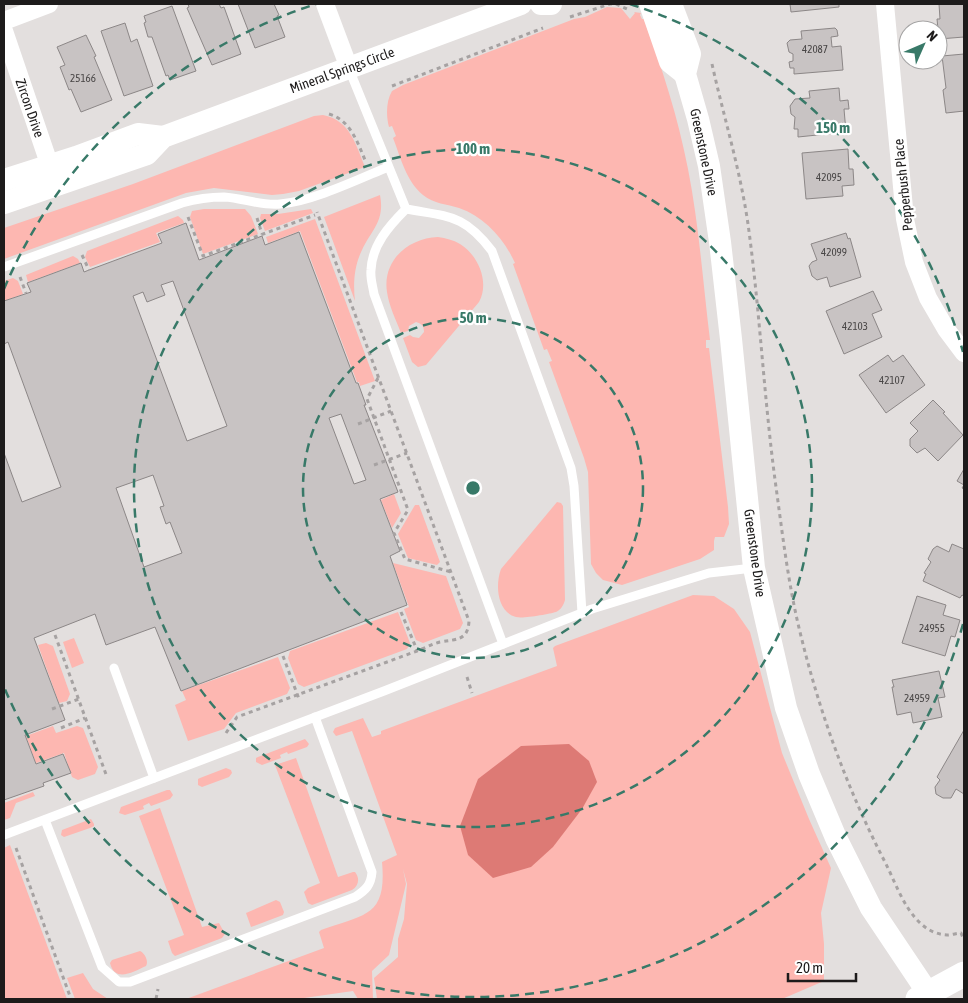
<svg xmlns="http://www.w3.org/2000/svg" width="968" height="1003" font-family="'Asap Condensed',sans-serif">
	<rect width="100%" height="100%" fill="#e3dfde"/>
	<!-- green -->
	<g fill="#fdb7b1">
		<path d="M607,7L621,8L630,19L635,13L634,12L641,13L640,15L642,19H644C662,68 678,117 688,169C699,225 703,283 710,340H706V348H709L728,507L729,524L724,537H715L714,541V550L700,559L622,585L603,580L596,573L591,564L588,472L584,458L549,362L552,361L547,349L544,350L513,264L515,263C504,239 485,217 459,208C447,204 434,204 423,195C406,181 401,158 393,138L396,136L392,126L389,127C386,116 386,101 392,91L403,85L574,19L585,17Z"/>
		<path d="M323,115C350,120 356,145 365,167L299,191L283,194L272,195L214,188L186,193L4,259V228L133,184L314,116Z"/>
		<path d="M380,195C385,221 372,229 362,250C354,266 353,284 355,301L324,217Z"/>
		<polygon points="204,209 245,209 251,216 258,234 203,254 190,217 192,211"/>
		<polygon points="311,209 313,213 265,231 260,218 261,214 278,214"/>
		<polygon points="178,216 183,220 184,223 156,233 160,242 90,267 85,257 87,251"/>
		<polygon points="315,219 375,381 360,386 359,382 357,382 300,231 268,243 266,237"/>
		<path d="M438,237C446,238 453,240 460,244C478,255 490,282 479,302L426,365L418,367L412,362L403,338L410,335L413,337L419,338L424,332C424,326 422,324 416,322L409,326L408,331L401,333C396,320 389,306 387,292C382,260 409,238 438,237Z"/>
		<polygon points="73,256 78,259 80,263 28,282 26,275"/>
		<polygon points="13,278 18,281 23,294 4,301 4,281"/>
		<polygon points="394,494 401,513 392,528 381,500"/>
		<path d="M557,502L561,503L563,506L565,600C564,604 561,610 556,612C549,614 523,619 516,617C497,612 495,585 501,569Z"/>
		<polygon points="415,505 419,505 440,562 437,565 408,558 398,534"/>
		<polygon points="393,563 446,576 463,623 460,629 423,643 416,640 404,609 409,607"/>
		<path d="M693,595L714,596L734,609L750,632L782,753L809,819L831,868L821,913L824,944V981L782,999H377L374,978L398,957V939L404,919L407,884L403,869L406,884L389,955L372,971L373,999H358L353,991L297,999H186L324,948L319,932L321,930C365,914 387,917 382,862L397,855L352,731L336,736L333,732L335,728L363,718L372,737L381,734V731L557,666L553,648L555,646Z"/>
		<polygon points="398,612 410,643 407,649 304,687 298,684 288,658 290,651"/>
		<polygon points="74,638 84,663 72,668 63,642"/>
		<polygon points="46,643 53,646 70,694 67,701 59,703 38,645"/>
		<polygon points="278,657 290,688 287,694 236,713 224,729 188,741 175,705 186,700 182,691"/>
		<polygon points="53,726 56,733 77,726 83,728 98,767 95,774 78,780 72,777 64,753 36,763 26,736"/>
		<polygon points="305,739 309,744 307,747 288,754 287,752 280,755 281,758 262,765 256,762 256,758 258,757"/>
		<path d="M296,758L338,877L353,872H355C360,878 359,886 352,890L312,905L308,903L304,892L308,888L320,883L275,765Z"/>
		<polygon points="226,768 231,770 232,773 229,777 202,787 198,785 198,779 200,778"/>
		<polygon points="167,790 170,790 173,795 170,799 151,806 149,803 143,806 144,809 125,815 119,813 121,807"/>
		<polygon points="33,792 35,796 16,803 10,818 4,820 4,803"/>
		<polygon points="160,808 202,927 219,923 225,934 222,938 175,956 172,953 168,941 184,935 139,816"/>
		<polygon points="91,819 94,824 94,826 90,828 64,837 61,835 62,830"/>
		<polygon points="10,845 67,999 4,999 4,848"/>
		<polygon points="276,900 280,902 284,912 283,915 251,927 246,913"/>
		<path d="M140,951C145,953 149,962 146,966C133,972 115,983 110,963L112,960Z"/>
		<polygon points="83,973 93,989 108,999 75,999 67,978"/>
	</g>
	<!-- water -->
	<polygon fill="#dd7a75" points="569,744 589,761 597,782 582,809 553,847 531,867 493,878 468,855 460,826 478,779 521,746"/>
	<!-- building -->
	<g fill="#c8c3c3" stroke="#8c8787" fill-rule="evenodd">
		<polygon points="188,4 219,4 221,8 224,7 241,54 212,65 187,8 189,7"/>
		<polygon points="238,4 274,4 279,15 277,16 285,37 255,48"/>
		<polygon points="790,4 839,4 839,7 791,12"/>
		<polygon points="939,4 964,4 964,37 939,39 937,19 940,19"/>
		<polygon points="172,6 196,71 170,80 168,75 166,76 152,37 148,37 144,23 146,22 144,16"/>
		<polygon points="125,23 131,42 137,39 153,86 124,96 101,31"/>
		<polygon points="835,28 837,30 838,36 831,37 832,47 841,46 843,70 794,74 794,68 790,68 789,62 793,61 793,54 789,52 787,43 790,40 802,39 801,31"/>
		<polygon points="86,35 96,56 94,57 112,100 81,112 71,89 69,90 60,67 65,65 57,47"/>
		<polygon points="964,54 964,111 946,113 943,90 946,88 942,56"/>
		<polygon points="839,88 840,101 848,100 849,109 844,109 846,132 798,137 798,129 794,129 795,117 791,114 790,106 795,99 810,98 809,91"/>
		<polygon points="848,149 849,169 853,169 854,185 842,186 843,196 806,199 802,153"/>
		<path d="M186,223L199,260L262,236L265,245L299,232L356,383H358L366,405H364L398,492L380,499L400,551L390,556L407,605L181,691L155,627L106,645L95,614L34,638L65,720L25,735L36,764L63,754L71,773L43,783L44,786L4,800V453L22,502L61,487L8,342L4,344V301L31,292L27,283L81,263L84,272L89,270L162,243L158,234ZM173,281L227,426L187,441L133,296L143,292L147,302L165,295L161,285ZM341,414L366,480L354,484L329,418ZM153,475L164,506L160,507L166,524L170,522L182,553L144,567L116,488Z"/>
		<polygon points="846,233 848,239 850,238 861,277 830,287 827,277 817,280 812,276 809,266 812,262 817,260 811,244"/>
		<polygon points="873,291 882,310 872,314 882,337 844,354 826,311"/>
		<polygon points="888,355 893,362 903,355 925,385 886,413 859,375"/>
		<polygon points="933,400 945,412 943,413 963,435 938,461 925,448 917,453 910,446 910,439 918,431 910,423"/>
		<polygon points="964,469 964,489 962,488 964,485 957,481"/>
		<polygon points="952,544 964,549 964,596 962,595 960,598 923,581 926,574 924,573 931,562 928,559 933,549 937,546 949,552"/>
		<polygon points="917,596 946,605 943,615 960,620 955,637 951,636 945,656 902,643"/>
		<polygon points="939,671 945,697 938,698 942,717 913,723 911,712 897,715 892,687 894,687 892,680"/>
		<polygon points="964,730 964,794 956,789 951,798 943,798 936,794 935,787 940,780 937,777"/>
	</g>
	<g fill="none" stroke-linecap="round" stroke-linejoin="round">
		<!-- path -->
		<g stroke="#a6a2a2" stroke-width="3" stroke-dasharray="4 4" stroke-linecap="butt">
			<polyline points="570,17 610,4 616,4 627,9"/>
			<path d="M712,64C724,118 740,169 748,224C760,311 764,400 776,487C783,538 789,590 802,640C821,717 849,793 886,864C899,890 912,933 947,935C952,935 957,933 961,933L964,940"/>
			<polyline points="392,86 543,28"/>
			<path d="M329,114C350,120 357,141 365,160"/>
			<polyline points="188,217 203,256 315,215"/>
			<polyline points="257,218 262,234"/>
			<polyline points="82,255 89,270"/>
			<polyline points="20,277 26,293"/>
			<polyline points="378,378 367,399 408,510 394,533 405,559 451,572"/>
			<polyline points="358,424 391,411"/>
			<polyline points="374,465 407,453"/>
			<polyline points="401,612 417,650"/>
			<polyline points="55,635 107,777"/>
			<polyline points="283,656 299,699"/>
			<polyline points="467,677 472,693"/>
			<polyline points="52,709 79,699"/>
			<polyline points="61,728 85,718"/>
			<path d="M226,733L237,717L417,651C425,648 432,644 440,642C456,639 468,641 469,621L317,212"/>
			<polyline points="16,848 71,999"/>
			<polyline points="156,999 158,989"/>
		</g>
		<!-- service -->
		<g stroke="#fff" stroke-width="9">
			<path d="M349,69L406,209C449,217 464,214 492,251L571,468L574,486L582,613"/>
			<path d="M406,209C389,226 372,245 371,270C370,278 373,287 374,294L503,644"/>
			<path d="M4,267L182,203C196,199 210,197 224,197C243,198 261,206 280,204C311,202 359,179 388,167"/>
			<polyline points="114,668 154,778"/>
			<path d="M45,820L102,967L119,982H130L355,897C366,890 371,885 372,872L315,717"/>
			<polyline points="4,835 384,691 592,609 709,573 753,568"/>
		</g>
		<!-- minor -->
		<g stroke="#fff" stroke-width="18">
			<polyline points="325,4 349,68"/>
			<polyline points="885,4 905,219 914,262 928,298 946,329 964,353"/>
			<polyline points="4,21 49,4"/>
			<polyline points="4,31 54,178"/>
		</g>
		<!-- tertiary -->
		<g stroke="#fff" stroke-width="22">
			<polyline points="541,4 551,4"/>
			<polyline points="650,4 670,62 685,74"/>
			<polyline points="671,4 690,54 685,74 698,119 709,166 720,242 731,339 754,568 786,708 809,774 836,838 871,908 932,999"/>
			<polyline points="4,180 76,157 138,134 163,137"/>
			<polyline points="4,203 147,154 163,137 521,4"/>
		</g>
		<!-- secondary -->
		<polyline stroke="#fff" stroke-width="25" points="918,999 964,974"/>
	</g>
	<!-- distance rings -->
	<g fill="none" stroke="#387968" stroke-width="2.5" stroke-dasharray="9 6">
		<circle cx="473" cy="488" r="170"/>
		<circle cx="473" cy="488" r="339"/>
		<path d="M963 624A509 509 0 0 1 4 687M4 289A509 509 0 0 1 316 4M630 4A509 509 0 0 1 963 352"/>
	</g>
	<g text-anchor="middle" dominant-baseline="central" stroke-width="4.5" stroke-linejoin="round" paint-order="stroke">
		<!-- number labels -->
		<g font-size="11" fill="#484545">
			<text x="815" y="49">42087</text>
			<text x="83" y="78">25166</text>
			<text x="829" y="177">42095</text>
			<text x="834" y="252">42099</text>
			<text x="855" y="326">42103</text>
			<text x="892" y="380">42107</text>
			<text x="932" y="628">24955</text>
			<text x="917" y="698">24959</text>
		</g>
		<!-- street labels -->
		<g font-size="14" fill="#1d1b1b" stroke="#fff">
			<text transform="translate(342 70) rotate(-20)">Mineral Springs Circle</text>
			<text transform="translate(30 108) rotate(71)">Zircon Drive</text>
			<text transform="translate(704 152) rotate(78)">Greenstone Drive</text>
			<text transform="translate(903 185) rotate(-96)">Pepperbush Place</text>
			<text transform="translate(755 553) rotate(82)">Greenstone Drive</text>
		</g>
	</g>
	<circle cx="473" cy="488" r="8" fill="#387968" stroke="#fff" stroke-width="2.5"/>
	<g font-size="15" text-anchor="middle" font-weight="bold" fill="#387968" stroke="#fff" stroke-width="4.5" stroke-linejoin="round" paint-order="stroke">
		<text x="833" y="133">150 m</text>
		<text x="473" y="154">100 m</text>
		<text x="473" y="323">50 m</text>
	</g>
	<!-- border -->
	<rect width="968" height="1003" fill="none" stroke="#1d1b1b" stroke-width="10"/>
	<!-- north arrow -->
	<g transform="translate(923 45) rotate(45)"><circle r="24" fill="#ffffff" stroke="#a5a4a4"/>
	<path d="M0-4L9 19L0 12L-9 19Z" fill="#387968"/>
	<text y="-8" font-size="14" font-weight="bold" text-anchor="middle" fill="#1d1b1b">N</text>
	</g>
	<!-- scale -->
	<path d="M788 973v8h68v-8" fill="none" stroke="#1d1b1b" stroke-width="2.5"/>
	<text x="796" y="973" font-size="15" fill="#1d1b1b" stroke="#ffffff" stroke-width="4" paint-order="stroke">20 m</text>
</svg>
